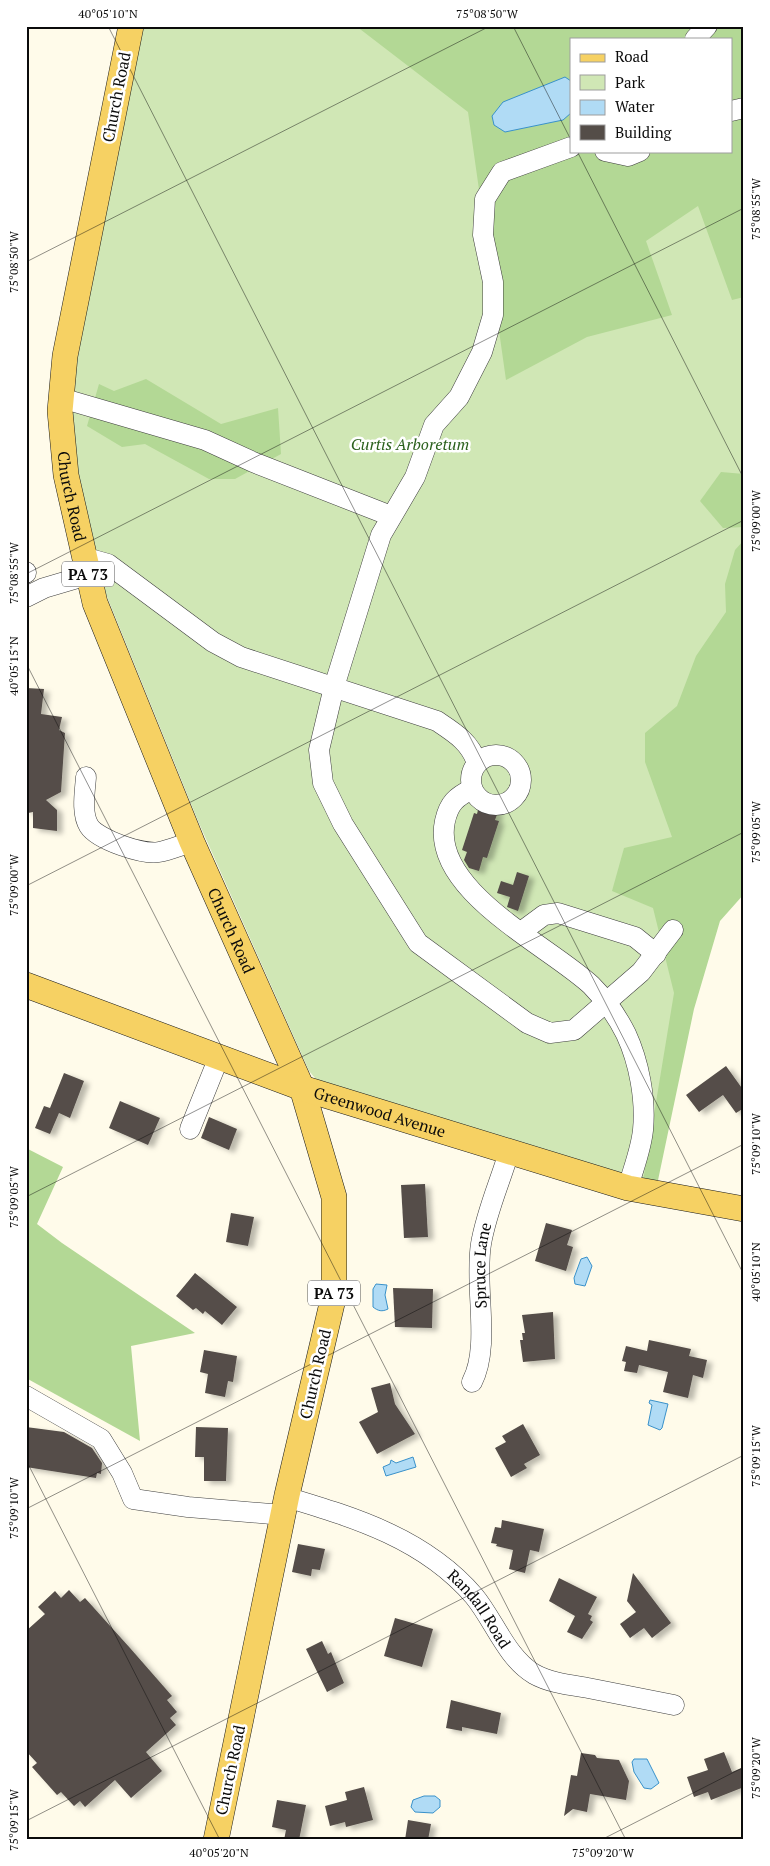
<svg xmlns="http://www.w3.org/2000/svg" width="770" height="1866" font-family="'PT Serif',serif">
	<defs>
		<filter id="shadow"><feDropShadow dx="5.5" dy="3" stdDeviation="2.5" flood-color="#0004"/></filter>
	</defs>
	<rect width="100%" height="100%" fill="#fffbea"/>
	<!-- green -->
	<path fill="#d0e7b5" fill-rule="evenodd" d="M142,26H744V846L727,842L650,1182L320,1084L309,1071L198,821L101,582L74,464L71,402L77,337ZM571,39H731V151H571Z"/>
	<!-- forest -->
	<g fill="#b3d895" fill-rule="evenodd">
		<path d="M356,26H744V297L732,300L698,206L646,241L672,315L587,337L506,380L468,112ZM571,39H731V151H571Z"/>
		<polygon points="146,379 221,424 278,408 281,454 235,479 209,479 145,444 122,447 87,426 99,384 114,391"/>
		<polygon points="721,472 744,474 744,527 723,528 700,501"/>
		<polygon points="744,540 744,894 720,921 694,1009 657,1185 643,1181 674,993 653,908 612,891 624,848 672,837 645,762 645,733 677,706 696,656 726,612 725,584 735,550"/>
		<polygon points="26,1148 63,1167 37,1224 62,1243 195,1333 131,1346 140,1441 26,1378"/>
	</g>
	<!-- water -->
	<g fill="#b0dbf5" stroke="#3991ca">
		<polygon points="565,77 571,81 571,113 563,120 505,132 494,125 492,116 503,102"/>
		<polygon points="587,1257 592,1266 585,1286 575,1284 574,1278 581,1259"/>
		<path d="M376,1284L387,1285L385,1295L388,1309C382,1312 378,1311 373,1307V1289Z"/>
		<polygon points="650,1400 668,1404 662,1428 660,1430 648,1425 652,1405 649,1403"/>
		<polygon points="413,1457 416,1467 386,1476 383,1467 390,1464 391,1460 396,1463"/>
		<polygon points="634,1759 647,1759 659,1783 651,1789 644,1788 634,1772 632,1762"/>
		<polygon points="424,1796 435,1796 440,1800 440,1807 433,1813 415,1812 411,1807 413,1800"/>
	</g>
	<!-- building -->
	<g fill="#544d48" filter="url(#shadow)">
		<polygon points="26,688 44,689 41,714 62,717 59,730 65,733 61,792 46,800 57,810 57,831 33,828 33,812 28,813 26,809"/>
		<polygon points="479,806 498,812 495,820 499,821 487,858 483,857 479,871 469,868 464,860 467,852 462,850 474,813 477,814"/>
		<polygon points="517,872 529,876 518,911 507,907 510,897 497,893 501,881 513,885"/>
		<polygon points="726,1066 744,1091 744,1108 736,1113 723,1095 699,1112 686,1095"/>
		<polygon points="64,1073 84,1081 70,1118 59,1113 50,1134 35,1128 44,1106 50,1108"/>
		<polygon points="120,1101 160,1118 148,1145 109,1128"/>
		<polygon points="209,1117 237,1129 229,1150 201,1138"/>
		<polygon points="425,1184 428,1237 404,1238 401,1185"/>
		<polygon points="231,1213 254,1217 248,1246 226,1242"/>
		<polygon points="546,1223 572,1230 567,1245 573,1247 566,1271 535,1261"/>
		<polygon points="195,1273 237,1307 222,1325 205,1311 203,1314 196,1308 193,1310 176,1296"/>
		<polygon points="393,1288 433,1289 432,1328 395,1327"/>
		<polygon points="553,1312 555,1359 523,1362 520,1340 523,1340 522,1333 525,1333 522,1315"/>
		<polygon points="649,1340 691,1349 689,1356 707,1360 703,1378 693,1375 688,1398 663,1392 668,1372 639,1365 637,1373 624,1371 626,1362 622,1361 626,1346 647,1351"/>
		<polygon points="204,1350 237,1356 233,1382 228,1381 225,1397 205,1393 208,1374 200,1372"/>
		<polygon points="390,1383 395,1404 415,1434 377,1454 359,1422 378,1412 371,1388"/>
		<polygon points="523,1424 540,1455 524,1464 527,1468 511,1477 495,1448 506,1442 502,1436"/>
		<polygon points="26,1427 64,1432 92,1448 102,1463 101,1474 97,1473 96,1478 26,1467"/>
		<polygon points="196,1427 228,1428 226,1481 204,1481 204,1457 195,1457"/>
		<polygon points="502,1520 544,1529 539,1552 530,1550 525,1573 509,1569 513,1550 496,1546 497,1544 491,1543 495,1527 501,1528"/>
		<polygon points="298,1544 325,1549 320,1570 312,1569 311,1576 292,1572"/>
		<polygon points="633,1573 671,1623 652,1638 644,1628 630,1638 620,1624 636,1612 627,1601"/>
		<polygon points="559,1578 597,1597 588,1614 592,1616 590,1620 593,1622 582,1639 567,1632 575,1616 549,1601"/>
		<polygon points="69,1590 80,1602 85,1598 130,1648 172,1696 167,1700 177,1712 170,1718 176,1725 146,1752 162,1771 131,1798 115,1780 85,1807 80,1801 74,1806 61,1792 57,1795 32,1767 37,1763 26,1751 26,1631 45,1614 38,1607 55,1591 61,1598"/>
		<polygon points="395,1618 433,1629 422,1667 384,1656"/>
		<polygon points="322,1641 328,1654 331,1652 344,1683 327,1692 306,1649"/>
		<polygon points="451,1700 501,1713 497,1734 462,1727 462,1731 446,1728"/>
		<polygon points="724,1752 732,1772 744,1767 744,1787 711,1800 708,1792 694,1797 687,1777 708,1770 704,1759"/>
		<polygon points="581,1753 595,1755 597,1758 619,1760 629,1781 626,1800 590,1794 587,1812 573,1809 564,1816 571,1775 577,1776"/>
		<polygon points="364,1787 373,1820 346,1827 345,1822 330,1826 325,1806 347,1800 345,1792"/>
		<polygon points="277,1800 306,1805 299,1840 284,1840 286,1830 272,1827"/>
		<polygon points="408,1820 431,1824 428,1840 405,1840"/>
	</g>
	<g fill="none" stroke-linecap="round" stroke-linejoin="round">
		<!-- minor casing -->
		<g stroke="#3e3e3e" stroke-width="21">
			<g id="minor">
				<polyline points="695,39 707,26"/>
				<polyline points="731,111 744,108"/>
				<polyline points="571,147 502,172 485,199 483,235 493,282 493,315 482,352 459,397 434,425 415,477 381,535 334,687 319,750 323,783 343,824 418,943 527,1023 550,1033 574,1030 641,972 673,930"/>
				<polyline points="605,151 628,156 640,151"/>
				<polyline points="61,398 205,440 253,462 391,516"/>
				<path d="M83,557L108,564L213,642L241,657L437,721C455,733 470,742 477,763"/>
				<polyline points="26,572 26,573"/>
				<polyline points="26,597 44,588 88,575"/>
				<circle cx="496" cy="780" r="25"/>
				<path d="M86,777C85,791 81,813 89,826C98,840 143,855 159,852C170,850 181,845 192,842"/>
				<path d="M472,789C456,797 449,803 445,821C430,890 548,945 591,985C605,999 617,1016 626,1034C639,1062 646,1099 643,1130C641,1150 633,1169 628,1188"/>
				<polyline points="521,932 544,915 558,913 635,937 656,954"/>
				<polyline points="190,1129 219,1057"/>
				<path id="s1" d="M472,1382C491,1346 474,1286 481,1244C486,1213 500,1182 509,1152"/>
				<polyline points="26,1396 101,1439 122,1473 133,1499 188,1507 283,1515"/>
				<path id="s2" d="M286,1497C356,1518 425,1539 474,1596C494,1620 506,1657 534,1674C550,1683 570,1685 588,1688C617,1694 645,1699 674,1705"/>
			</g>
		</g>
		<!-- major casing -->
		<g stroke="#1c1c1c" stroke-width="26">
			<g id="major">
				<path id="s3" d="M131,26L65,356L60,411L66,475L95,603L192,842L302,1088L334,1197V1295L287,1495L216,1840"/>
				<path id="s4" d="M26,985L302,1088L628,1188L744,1209"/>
			</g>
		</g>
		<!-- minor -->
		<use href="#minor" stroke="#fff" stroke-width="20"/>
		<!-- major -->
		<use href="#major" stroke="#f6d163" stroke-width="25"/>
	</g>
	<!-- ticks -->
	<path fill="none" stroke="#0b0b0b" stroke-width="1" stroke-opacity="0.45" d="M108,26L744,1275M513,26L571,140M577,151L744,479M26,262L490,26M26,574L744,208M26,663L626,1840M26,886L744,520M26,1197L744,832M26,1460L220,1840M26,1509L744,1144M26,1821L744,1455M601,1840L744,1767"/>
	<g text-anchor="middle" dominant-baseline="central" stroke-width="5" stroke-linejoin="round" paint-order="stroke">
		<!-- shield labels -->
		<g fill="#fff" stroke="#545454" stroke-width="1">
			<rect x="62" y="561.5" width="52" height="25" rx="4"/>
			<rect x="308" y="1280.5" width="52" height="25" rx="4"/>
		</g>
		<g font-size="15" font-weight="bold" fill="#0b0b0b">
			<text x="88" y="574">PA 73</text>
			<text x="334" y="1293">PA 73</text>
		</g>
		<!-- street labels -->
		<g font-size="16" fill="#0b0b0b" stroke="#fff">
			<text transform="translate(116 97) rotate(-79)">Church Road</text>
			<text stroke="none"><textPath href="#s3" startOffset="478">Church Road</textPath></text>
			<text stroke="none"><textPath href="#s3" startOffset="942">Church Road</textPath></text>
			<text stroke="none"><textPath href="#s4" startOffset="376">Greenwood Avenue</textPath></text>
			<text stroke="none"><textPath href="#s1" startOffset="118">Spruce Lane</textPath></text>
			<text transform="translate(315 1374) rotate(-77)">Church Road</text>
			<text stroke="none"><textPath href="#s2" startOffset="229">Randall Road</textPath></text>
			<text transform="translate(230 1770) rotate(-78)">Church Road</text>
		</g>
		<!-- park labels -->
		<g font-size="16" font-style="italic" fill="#2c611e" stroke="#fff">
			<text x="410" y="444">Curtis Arboretum</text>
		</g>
	</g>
	<!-- border -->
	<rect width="770" height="1866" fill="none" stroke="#ffffff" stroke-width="55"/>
	<!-- legend -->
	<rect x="570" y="38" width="162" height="115" fill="#ffffff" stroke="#9d9d9d"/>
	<rect x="580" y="54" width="25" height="8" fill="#f6d163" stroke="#9d9d9d"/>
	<text x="615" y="62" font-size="15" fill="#0b0b0b">Road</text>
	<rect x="580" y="75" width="25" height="15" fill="#d0e7b5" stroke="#9d9d9d"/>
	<text x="615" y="88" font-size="15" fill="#0b0b0b">Park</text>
	<rect x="580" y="100" width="25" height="15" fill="#b0dbf5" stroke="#9d9d9d"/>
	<text x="615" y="112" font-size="15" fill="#0b0b0b">Water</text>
	<rect x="580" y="125" width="25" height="15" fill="#544d48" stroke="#9d9d9d"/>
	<text x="615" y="138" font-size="15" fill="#0b0b0b">Building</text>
	<rect x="28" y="28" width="714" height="1810" fill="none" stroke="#0b0b0b" stroke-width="2"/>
	<g font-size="12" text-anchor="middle" fill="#0b0b0b">
		<text x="108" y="18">40°05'10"N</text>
		<text x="487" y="18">75°08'50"W</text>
		<text transform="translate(756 209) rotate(-90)" y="4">75°08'55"W</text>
		<text transform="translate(14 262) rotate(-90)" y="4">75°08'50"W</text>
		<text transform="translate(756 521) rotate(-90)" y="4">75°09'00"W</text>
		<text transform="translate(14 573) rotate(-90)" y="4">75°08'55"W</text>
		<text transform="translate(14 666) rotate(-90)" y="4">40°05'15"N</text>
		<text transform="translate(756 832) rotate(-90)" y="4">75°09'05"W</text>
		<text transform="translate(14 885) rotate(-90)" y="4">75°09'00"W</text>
		<text transform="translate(756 1144) rotate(-90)" y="4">75°09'10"W</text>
		<text transform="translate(14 1197) rotate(-90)" y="4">75°09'05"W</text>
		<text transform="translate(756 1272) rotate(-90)" y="4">40°05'10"N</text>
		<text transform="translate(756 1456) rotate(-90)" y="4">75°09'15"W</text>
		<text transform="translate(14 1508) rotate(-90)" y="4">75°09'10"W</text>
		<text transform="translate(756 1768) rotate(-90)" y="4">75°09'20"W</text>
		<text transform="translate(14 1820) rotate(-90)" y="4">75°09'15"W</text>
		<text x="219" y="1857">40°05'20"N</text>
		<text x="603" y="1857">75°09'20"W</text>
	</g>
</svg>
